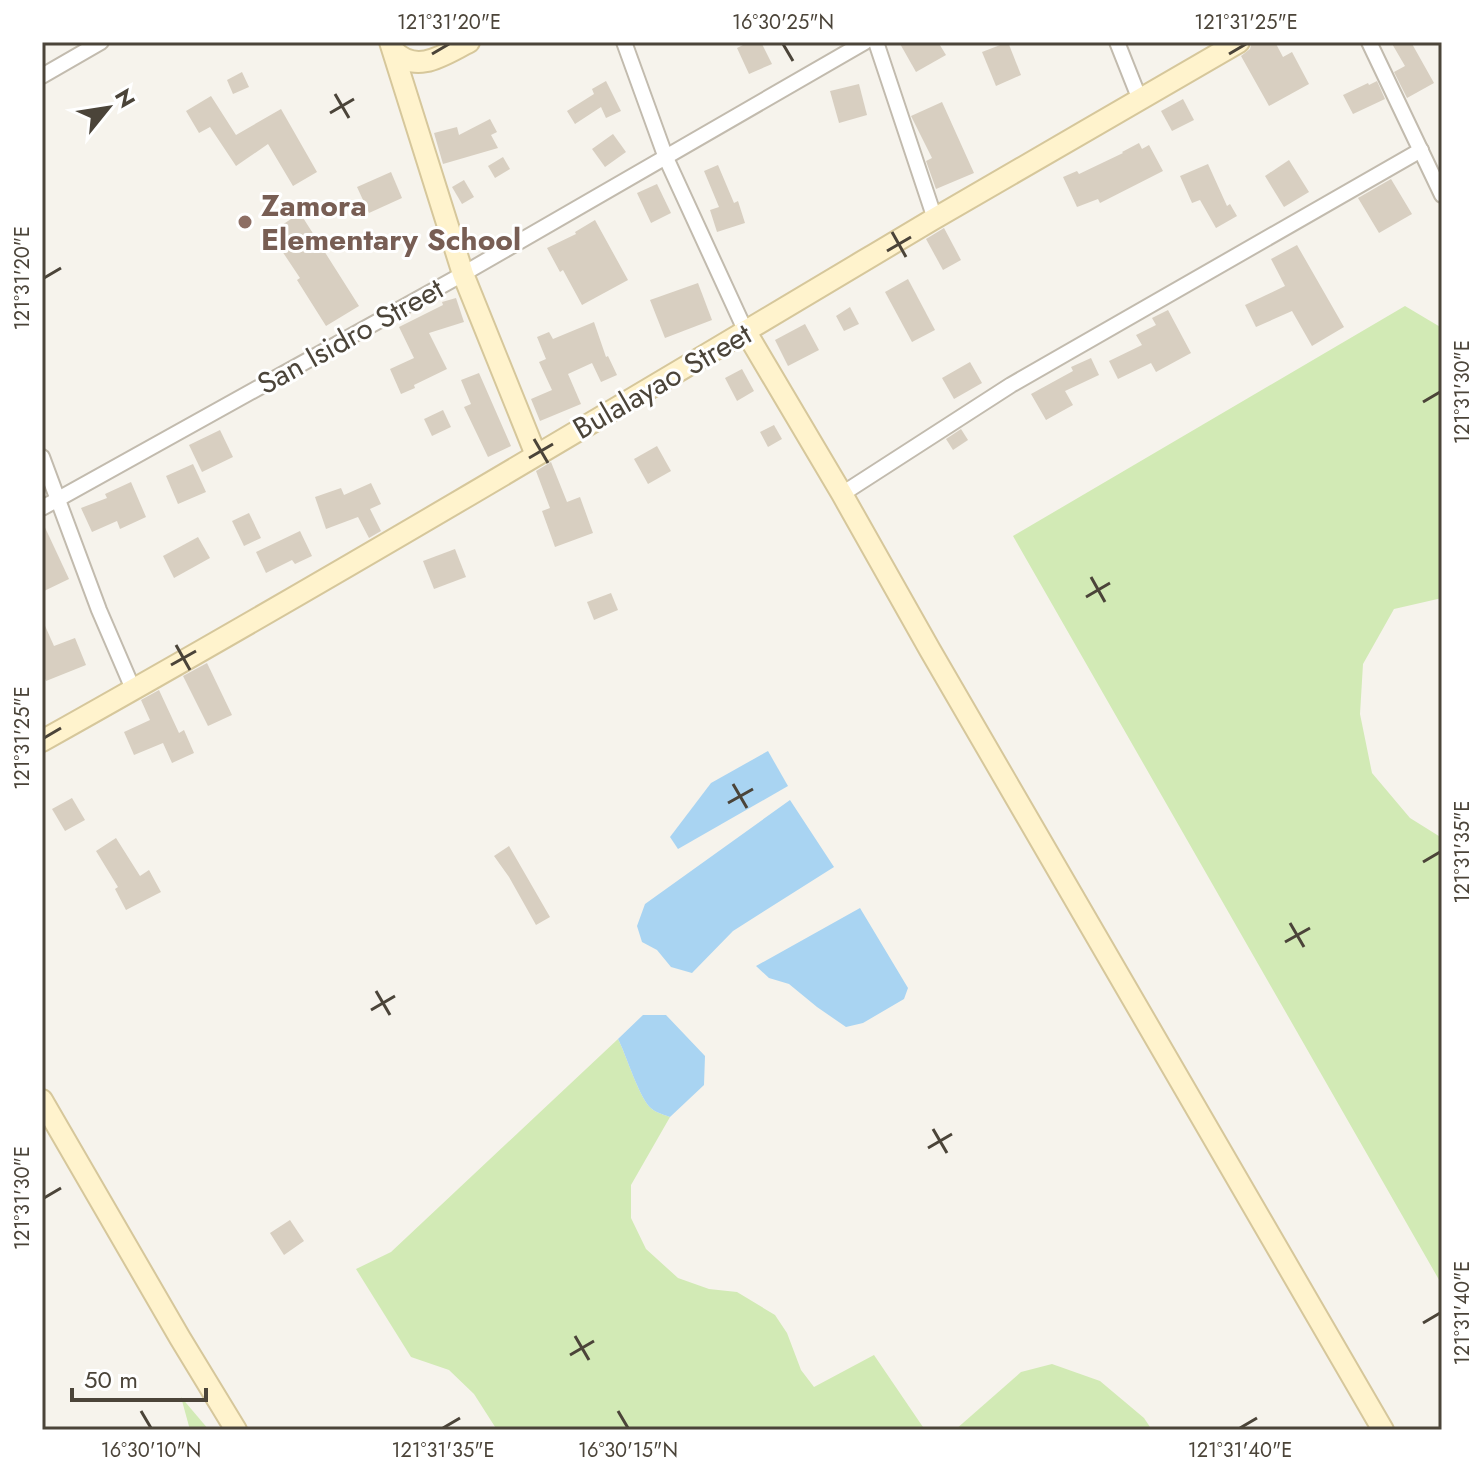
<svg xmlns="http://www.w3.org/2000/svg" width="1484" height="1472" font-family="Jost,sans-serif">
	<rect width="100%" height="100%" fill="#f6f3ec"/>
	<!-- green -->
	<g fill="#d2eab5">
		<polygon points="1405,306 1442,328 1442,598 1394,609 1363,664 1360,714 1372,773 1410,818 1442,838 1442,1285 1013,536"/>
		<path d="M618,1039C626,1054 640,1101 652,1109C657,1113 665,1115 670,1117L631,1185V1218L646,1249L678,1278L709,1289L737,1292L775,1315L787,1333L801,1370L814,1387L874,1355L925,1430H497L474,1394L449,1370L411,1357L356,1269L391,1252Z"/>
		<polygon points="1052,1364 1100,1381 1144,1418 1152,1430 955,1430 1021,1372"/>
		<polygon points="181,1397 209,1430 190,1430"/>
	</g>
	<!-- water -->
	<g fill="#a9d4f2">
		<polygon points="768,751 788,786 678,849 670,837 711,783"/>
		<polygon points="790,800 834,867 733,931 692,973 671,967 657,950 642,942 637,926 645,904"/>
		<polygon points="860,908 908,988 904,999 863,1023 846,1027 817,1007 789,984 769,978 756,966"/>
		<path d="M643,1015H666L705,1056L704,1085L670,1117C665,1115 657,1113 652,1109C640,1101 626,1054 618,1039Z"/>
	</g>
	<!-- building -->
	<g fill="#d8cfc1">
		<polygon points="749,42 761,42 772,64 749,74 737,48"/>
		<polygon points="899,42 938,42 946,55 916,72"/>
		<polygon points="1008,42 1021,75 996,86 982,52"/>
		<polygon points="1252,42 1275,42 1283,57 1292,52 1309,84 1269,106 1241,56 1250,49"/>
		<polygon points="1391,42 1411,42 1434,83 1407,98 1394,72 1405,66"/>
		<polygon points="242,72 249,87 233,94 227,80"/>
		<polygon points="606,81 621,111 606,118 601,107 575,124 567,111 594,94 592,89"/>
		<polygon points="1377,81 1385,99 1353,114 1343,95 1368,83 1369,85"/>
		<polygon points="859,84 867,115 839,123 830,91"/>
		<polygon points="211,96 236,135 281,109 317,172 293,186 268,144 236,166 210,127 199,133 186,111"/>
		<polygon points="1183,99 1194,120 1172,131 1161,111"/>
		<polygon points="942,102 974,173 936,189 926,161 932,158 911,116"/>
		<polygon points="490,119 497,132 491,135 498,148 443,164 434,133 457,127 459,135"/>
		<polygon points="613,134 626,152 605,167 592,149"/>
		<polygon points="1139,143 1142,149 1149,145 1163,171 1100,203 1098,199 1077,207 1063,177 1077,171 1079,174 1123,153 1122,152"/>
		<polygon points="503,157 510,169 495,178 488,166"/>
		<polygon points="1289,160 1309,192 1284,207 1265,176"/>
		<polygon points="1208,164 1227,206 1230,204 1237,216 1216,228 1200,200 1192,203 1180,176"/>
		<polygon points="718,165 734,203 738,201 745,223 717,232 710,210 719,207 704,171"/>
		<polygon points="391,172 402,198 369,213 357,187"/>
		<polygon points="1391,179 1412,214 1379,233 1358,198"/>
		<polygon points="464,180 474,197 462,204 452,187"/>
		<polygon points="657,184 671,213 651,223 637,193"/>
		<polygon points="300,213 359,306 326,326 297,280 300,278 270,233"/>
		<polygon points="595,220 628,280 582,305 563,270 560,272 547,248 576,234 575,232"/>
		<polygon points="944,228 961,260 943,270 926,239"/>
		<polygon points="1297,245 1344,327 1312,346 1292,311 1256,327 1245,305 1285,286 1271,259"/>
		<polygon points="908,279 935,330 912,342 885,292"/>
		<polygon points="698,283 712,320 665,338 650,300"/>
		<polygon points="456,298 464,322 429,333 447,369 414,385 415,388 401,394 390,369 414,358 399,327 443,305 442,302"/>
		<polygon points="850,307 859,324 844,331 836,316"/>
		<polygon points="1168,310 1191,353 1156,372 1151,363 1118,379 1109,361 1142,345 1136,335 1156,325 1152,318"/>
		<polygon points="594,322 606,357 608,356 617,375 601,382 592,363 568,374 581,404 540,421 531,399 552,390 539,362 546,359 537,337 549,332 553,339"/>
		<polygon points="805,324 819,350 788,366 775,340"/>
		<polygon points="1091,358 1099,375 1065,391 1073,405 1046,420 1031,394 1073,371 1071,367"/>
		<polygon points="970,362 982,383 954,399 942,378"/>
		<polygon points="742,369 754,391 737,401 725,378"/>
		<polygon points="479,373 511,446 488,457 464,407 471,404 461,380"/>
		<polygon points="443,410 451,427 432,436 424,419"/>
		<polygon points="774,425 782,439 768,447 760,432"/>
		<polygon points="961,429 968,440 953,450 946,439"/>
		<polygon points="220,430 233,457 202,472 189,445"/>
		<polygon points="657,446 671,471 648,484 634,459"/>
		<polygon points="551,462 567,502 580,497 593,533 555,547 542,511 550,508 536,471"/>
		<polygon points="193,464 206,492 178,504 166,476"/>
		<polygon points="131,482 146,517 120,529 117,521 92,532 81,508 107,498 105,494"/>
		<polygon points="371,483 381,504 370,509 381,531 369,538 358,517 326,529 315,497 341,488 344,495"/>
		<polygon points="249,513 261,538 244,546 232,521"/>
		<polygon points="42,521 69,579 42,592"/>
		<polygon points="300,531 312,556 295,564 292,560 266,573 256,552"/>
		<polygon points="198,537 210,558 174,578 163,556"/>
		<polygon points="455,549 466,577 434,589 423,561"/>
		<polygon points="611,593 618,610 594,620 587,602"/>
		<polygon points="42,619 54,646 75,638 86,665 46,681 42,672"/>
		<polygon points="207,663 232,715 208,726 183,676"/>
		<polygon points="159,690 179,733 184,730 194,753 172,763 163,743 134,755 124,732 150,720 141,700"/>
		<polygon points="72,798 85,820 65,831 52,809"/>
		<polygon points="116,838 140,876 149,870 161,892 126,910 115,889 118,887 96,851"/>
		<polygon points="509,846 550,917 536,925 509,877 494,856"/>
		<polygon points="290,1220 304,1241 284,1255 270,1233"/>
	</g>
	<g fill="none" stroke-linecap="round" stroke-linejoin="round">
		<!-- street casing -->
		<g stroke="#c2bbae" stroke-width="18">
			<g id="street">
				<polyline points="624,42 666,158 746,332"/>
				<polyline points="876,42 935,219"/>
				<polyline points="1117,42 1140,100"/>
				<polyline points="1369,42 1442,195"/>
				<polyline points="42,76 101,42"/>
				<polyline points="42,457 99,610 133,689"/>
				<polyline points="842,494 1011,385 1421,150"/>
				<polyline points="42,508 463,274 865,42"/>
			</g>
		</g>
		<!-- secondary casing -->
		<g stroke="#d6c79b" stroke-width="24">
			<g id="secondary">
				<polyline points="390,42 463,274 536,455"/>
				<path d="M394,51C417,75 445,54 469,42"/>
				<polyline points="746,332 842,494 930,650 1383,1430"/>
				<path d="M42,741C342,573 637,396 932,220C1034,160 1137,102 1239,42"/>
				<polyline points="42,1100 180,1338 236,1430"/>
			</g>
		</g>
		<!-- street -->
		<use href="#street" stroke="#fff" stroke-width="14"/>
		<!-- secondary -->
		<use href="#secondary" stroke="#fff3cd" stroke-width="20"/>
	</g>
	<!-- ticks -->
	<path fill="none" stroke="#4b4439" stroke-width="3" d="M783,44L793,61M432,54L449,44M1229,54L1246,44M335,94L349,118M330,113L354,99M892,232L906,257M887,251L911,237M44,278L61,268M1423,402L1440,392M534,439L548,463M529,458L553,444M1091,577L1105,602M1086,597L1110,583M176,645L190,670M171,665L196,651M44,738L61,728M733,784L747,808M728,803L753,789M1423,862L1440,852M1290,923L1304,947M1285,942L1310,928M376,991L390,1015M371,1010L395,996M933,1129L947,1153M928,1148L952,1134M44,1198L61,1188M1423,1323L1440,1313M575,1336L589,1360M570,1355L594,1341M141,1411L151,1428M618,1411L628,1428M443,1428L460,1418M1240,1428L1257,1418"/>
	<!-- markers -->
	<circle fill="#8d6e63" stroke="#fff" stroke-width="3" cx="245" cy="222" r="8"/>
	<g text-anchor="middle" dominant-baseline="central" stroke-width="6" stroke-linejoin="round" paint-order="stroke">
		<!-- education labels -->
		<g font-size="30" font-weight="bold" fill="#785e54" stroke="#fff" text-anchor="start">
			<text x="261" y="205">Zamora<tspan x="261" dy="34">Elementary School</tspan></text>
		</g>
		<!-- street labels -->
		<g font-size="30" fill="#4b4439" stroke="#fff">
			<text transform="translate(350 336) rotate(-29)">San Isidro Street</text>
			<text transform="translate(662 381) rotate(-30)">Bulalayao Street</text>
		</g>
	</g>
	<!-- border -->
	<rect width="1484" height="1472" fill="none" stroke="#ffffff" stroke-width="88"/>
	<!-- north arrow -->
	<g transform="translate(108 108) rotate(60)" stroke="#ffffff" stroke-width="6" paint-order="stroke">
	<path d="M0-6L14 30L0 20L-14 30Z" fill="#4b4439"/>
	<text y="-12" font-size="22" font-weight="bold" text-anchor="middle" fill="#4b4439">N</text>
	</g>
	<!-- scale -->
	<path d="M72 1388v12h134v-12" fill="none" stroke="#4b4439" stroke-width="4"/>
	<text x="84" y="1388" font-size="24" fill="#4b4439" stroke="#ffffff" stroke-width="6" paint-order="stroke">50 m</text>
	<rect x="44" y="44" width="1396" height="1384" fill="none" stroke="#4b4439" stroke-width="3"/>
	<g font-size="20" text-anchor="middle" fill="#4b4439">
		<text x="449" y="29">121°31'20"E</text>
		<text x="783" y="29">16°30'25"N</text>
		<text x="1246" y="29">121°31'25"E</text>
		<text transform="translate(22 278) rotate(-90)" y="7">121°31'20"E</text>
		<text transform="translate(1462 392) rotate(-90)" y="7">121°31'30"E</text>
		<text transform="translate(22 738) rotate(-90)" y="7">121°31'25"E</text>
		<text transform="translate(1462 852) rotate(-90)" y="7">121°31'35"E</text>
		<text transform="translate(22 1198) rotate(-90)" y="7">121°31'30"E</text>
		<text transform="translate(1462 1313) rotate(-90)" y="7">121°31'40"E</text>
		<text x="151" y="1457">16°30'10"N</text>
		<text x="443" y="1457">121°31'35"E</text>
		<text x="628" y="1457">16°30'15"N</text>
		<text x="1240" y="1457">121°31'40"E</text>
	</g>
</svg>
